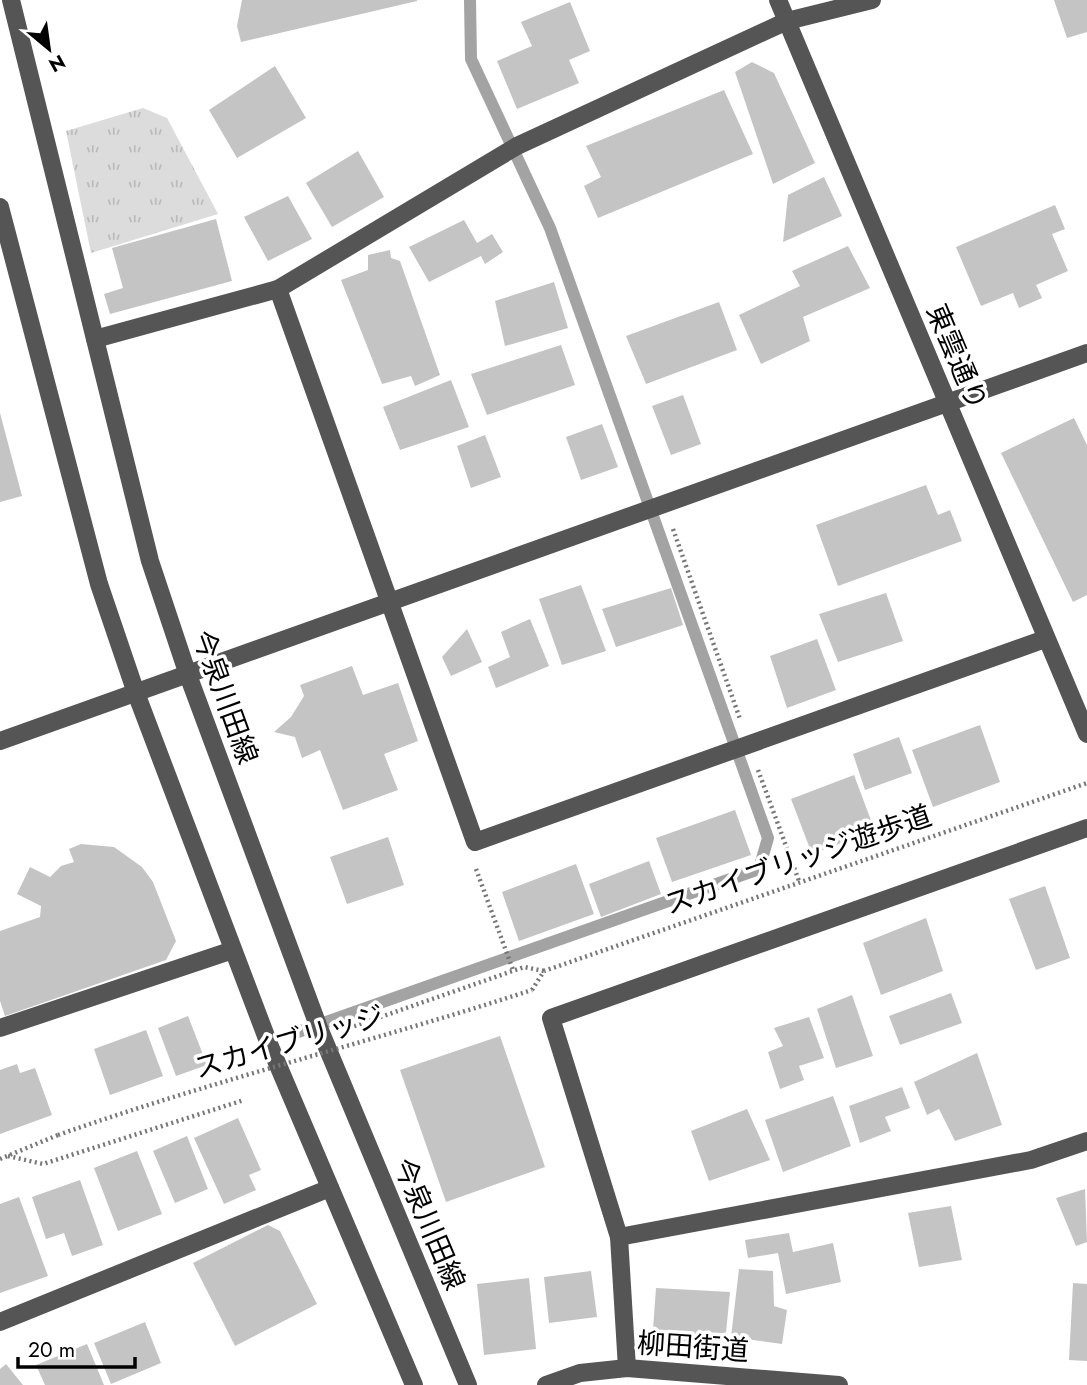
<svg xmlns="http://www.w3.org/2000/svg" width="1087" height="1385" font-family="Jost,'Noto Sans JP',sans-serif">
	<defs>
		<pattern id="grass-tufts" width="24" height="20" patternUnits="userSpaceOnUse" patternTransform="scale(1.75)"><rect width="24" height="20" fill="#dcdcdc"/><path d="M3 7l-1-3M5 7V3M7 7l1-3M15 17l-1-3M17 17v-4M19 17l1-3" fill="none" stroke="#bbb"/></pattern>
	</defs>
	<rect width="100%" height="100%" fill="#fff"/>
	<!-- grass -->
	<polygon fill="url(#grass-tufts)" points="143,108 167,118 218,214 91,253 66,131"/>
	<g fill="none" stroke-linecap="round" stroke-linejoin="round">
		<!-- stream -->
		<polyline stroke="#a3a3a3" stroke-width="12" points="295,1033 759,869 768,838 550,228 471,59 470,0"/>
	</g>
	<!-- building -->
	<g fill="#c4c4c4">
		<polygon points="242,0 417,0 417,1 241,42 237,26"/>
		<polygon points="1054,0 1087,0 1087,32 1067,38"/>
		<polygon points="570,2 590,51 569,60 579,83 517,109 497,61 532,46 521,22"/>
		<polygon points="752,62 774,73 815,163 773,184 735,72"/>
		<polygon points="275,66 306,118 237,158 209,110"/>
		<polygon points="724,90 753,154 598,218 584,186 601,177 586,146"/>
		<polygon points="358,151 384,197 332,227 306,183"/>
		<polygon points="824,177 842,216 783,242 788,195"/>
		<polygon points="288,196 312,239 268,261 244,217"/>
		<polygon points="1055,205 1065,229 1052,234 1068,271 1036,285 1042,298 1019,308 1013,293 981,306 956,247"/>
		<polygon points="216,219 232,281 110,314 104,294 123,288 112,248"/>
		<polygon points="464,220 477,243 492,234 503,252 485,264 481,256 429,282 409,247"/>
		<polygon points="848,246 870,288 803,317 810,341 761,364 739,315 800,286 792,271"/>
		<polygon points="390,250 391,258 400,261 440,375 415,386 411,376 382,384 341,280 368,270 368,255"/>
		<polygon points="554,282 568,328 505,346 495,301"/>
		<polygon points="719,302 737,350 646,384 626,336"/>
		<polygon points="561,345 575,385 487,415 471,374"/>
		<polygon points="451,380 469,427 400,450 383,407"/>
		<polygon points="683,395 701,444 671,455 652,406"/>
		<polygon points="0,413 22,496 0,502"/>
		<polygon points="1074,418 1087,445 1087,595 1073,602 1001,453"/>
		<polygon points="602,424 618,467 581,480 566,437"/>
		<polygon points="485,435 501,477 471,488 457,446"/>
		<polygon points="926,485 938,515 950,510 962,541 838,586 816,525"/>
		<polygon points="581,585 606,651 562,665 539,599"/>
		<polygon points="671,588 683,625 616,647 602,609"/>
		<polygon points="886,593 903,641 838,662 819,614"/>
		<polygon points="530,619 549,666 496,688 488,667 510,657 501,632"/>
		<polygon points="467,629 482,662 451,676 442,657"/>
		<polygon points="817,639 836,690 787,708 770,656"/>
		<polygon points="352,666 363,695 398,683 418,741 384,754 398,790 343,810 320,750 302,758 295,737 274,732 291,717 304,696 300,685"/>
		<polygon points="980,725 1000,782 933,807 912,750"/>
		<polygon points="899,737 912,773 865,790 853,754"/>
		<polygon points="854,775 875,831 812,854 791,799"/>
		<polygon points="735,810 751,855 672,882 656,838"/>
		<polygon points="388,837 404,885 347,904 330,857"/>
		<polygon points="81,844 114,847 142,867 153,882 176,941 166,960 5,1016 0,1001 0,931 40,917 41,906 17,894 30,867 50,877 61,866 74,862 69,849"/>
		<polygon points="649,861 661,894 601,917 589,884"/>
		<polygon points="576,864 594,914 519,941 502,892"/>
		<polygon points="1045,886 1070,958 1036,970 1009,899"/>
		<polygon points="926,918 943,971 881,995 863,943"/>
		<polygon points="951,993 962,1023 900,1045 889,1016"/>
		<polygon points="852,995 873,1056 836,1068 817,1009"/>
		<polygon points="188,1016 207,1065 176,1076 158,1028"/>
		<polygon points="809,1017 824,1058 799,1066 804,1080 780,1089 768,1052 783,1046 774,1028"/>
		<polygon points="146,1030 163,1076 110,1095 94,1049"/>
		<polygon points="500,1036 545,1167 446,1202 400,1070"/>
		<polygon points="977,1053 1002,1125 955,1141 939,1109 927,1115 914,1082"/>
		<polygon points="17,1064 20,1073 35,1068 52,1115 0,1134 0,1070"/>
		<polygon points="902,1087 910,1108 885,1117 891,1131 860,1143 849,1106"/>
		<polygon points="833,1096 851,1146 783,1172 765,1120"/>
		<polygon points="747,1109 770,1160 709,1181 691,1131"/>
		<polygon points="238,1118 261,1170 249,1175 256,1190 224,1204 194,1138"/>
		<polygon points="187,1136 208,1189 175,1203 153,1151"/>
		<polygon points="137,1151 162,1214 118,1231 94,1168"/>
		<polygon points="80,1180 103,1245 72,1256 64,1233 46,1239 32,1197"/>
		<polygon points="1085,1189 1087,1242 1076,1246 1056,1198"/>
		<polygon points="19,1197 48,1276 0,1293 0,1204"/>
		<polygon points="951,1206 962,1260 919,1267 908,1213"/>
		<polygon points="268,1225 280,1231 317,1304 235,1346 193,1263"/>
		<polygon points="789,1233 793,1252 833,1243 841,1282 786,1294 778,1253 748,1258 745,1240"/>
		<polygon points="739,1269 773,1271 774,1306 787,1310 782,1344 731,1337"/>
		<polygon points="591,1271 597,1317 549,1323 544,1277"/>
		<polygon points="529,1278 536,1349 484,1355 477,1284"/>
		<polygon points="1073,1283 1087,1284 1087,1361 1069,1360"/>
		<polygon points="656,1288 730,1292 725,1343 664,1346 653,1329"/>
		<polygon points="145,1322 161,1363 111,1384 94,1343"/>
		<polygon points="87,1344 104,1385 45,1385 36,1365"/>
		<polygon points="6,1364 23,1385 0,1385 0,1369"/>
	</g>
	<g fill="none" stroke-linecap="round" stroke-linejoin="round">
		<!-- path -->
		<g stroke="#777" stroke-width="4.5" stroke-dasharray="2 3.5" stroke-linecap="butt">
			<polyline points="673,529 740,719"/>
			<polyline points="758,770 799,881"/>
			<polyline points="476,869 513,970"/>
			<polyline points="532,990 544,971 1087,783"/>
			<polyline points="349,1028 524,967 544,971"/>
			<polyline points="8,1156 43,1164 244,1100"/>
			<polyline points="0,1159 58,1135"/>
		</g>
		<!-- minor -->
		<g stroke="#555" stroke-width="18">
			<polyline points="11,0 150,561 188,675 319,1028 468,1385"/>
			<polyline points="778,0 1087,734"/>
			<polyline points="872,0 787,21 517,146 278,289 475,842 1045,639"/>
			<polyline points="0,207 99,584 136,693 269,1044 414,1385"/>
			<polyline points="95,339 278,289"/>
			<polyline points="0,741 1087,353"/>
			<polyline points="0,1028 233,950"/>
			<polyline points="619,1237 1031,1160 1087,1141"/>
			<polyline points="0,1322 330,1188"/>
			<polyline points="627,1368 619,1237 551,1018 1087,828"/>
			<polyline points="546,1385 580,1373 627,1368 839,1385"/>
		</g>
		<!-- path-bridge -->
		<path stroke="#777" stroke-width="4.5" stroke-dasharray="2 3.5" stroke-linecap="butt" d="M58,1135C214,1080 375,1041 532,990"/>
	</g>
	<g text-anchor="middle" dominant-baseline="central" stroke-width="7" stroke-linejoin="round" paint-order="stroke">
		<!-- street labels -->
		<g font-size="28" fill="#000" stroke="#fff">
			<text transform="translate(957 357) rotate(67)">東雲通り</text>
			<text transform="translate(225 697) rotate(70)">今泉川田線</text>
			<text transform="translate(798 860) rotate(-19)">スカイブリッジ遊歩道</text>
			<text transform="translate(289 1042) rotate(-16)">スカイブリッジ</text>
			<text transform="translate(429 1224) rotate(67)">今泉川田線</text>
			<text transform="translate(693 1347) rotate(4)">柳田街道</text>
		</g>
	</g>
	<!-- north arrow -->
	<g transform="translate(49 49) rotate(151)" stroke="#ffffff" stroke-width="5" paint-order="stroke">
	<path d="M0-5L12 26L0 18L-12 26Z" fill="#000000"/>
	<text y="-10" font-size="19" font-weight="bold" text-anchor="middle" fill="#000000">N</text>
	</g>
	<!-- scale -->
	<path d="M18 1357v10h117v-10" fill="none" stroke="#000000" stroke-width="3.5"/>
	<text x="28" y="1357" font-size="21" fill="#000000" stroke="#ffffff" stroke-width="5" paint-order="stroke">20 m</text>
</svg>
